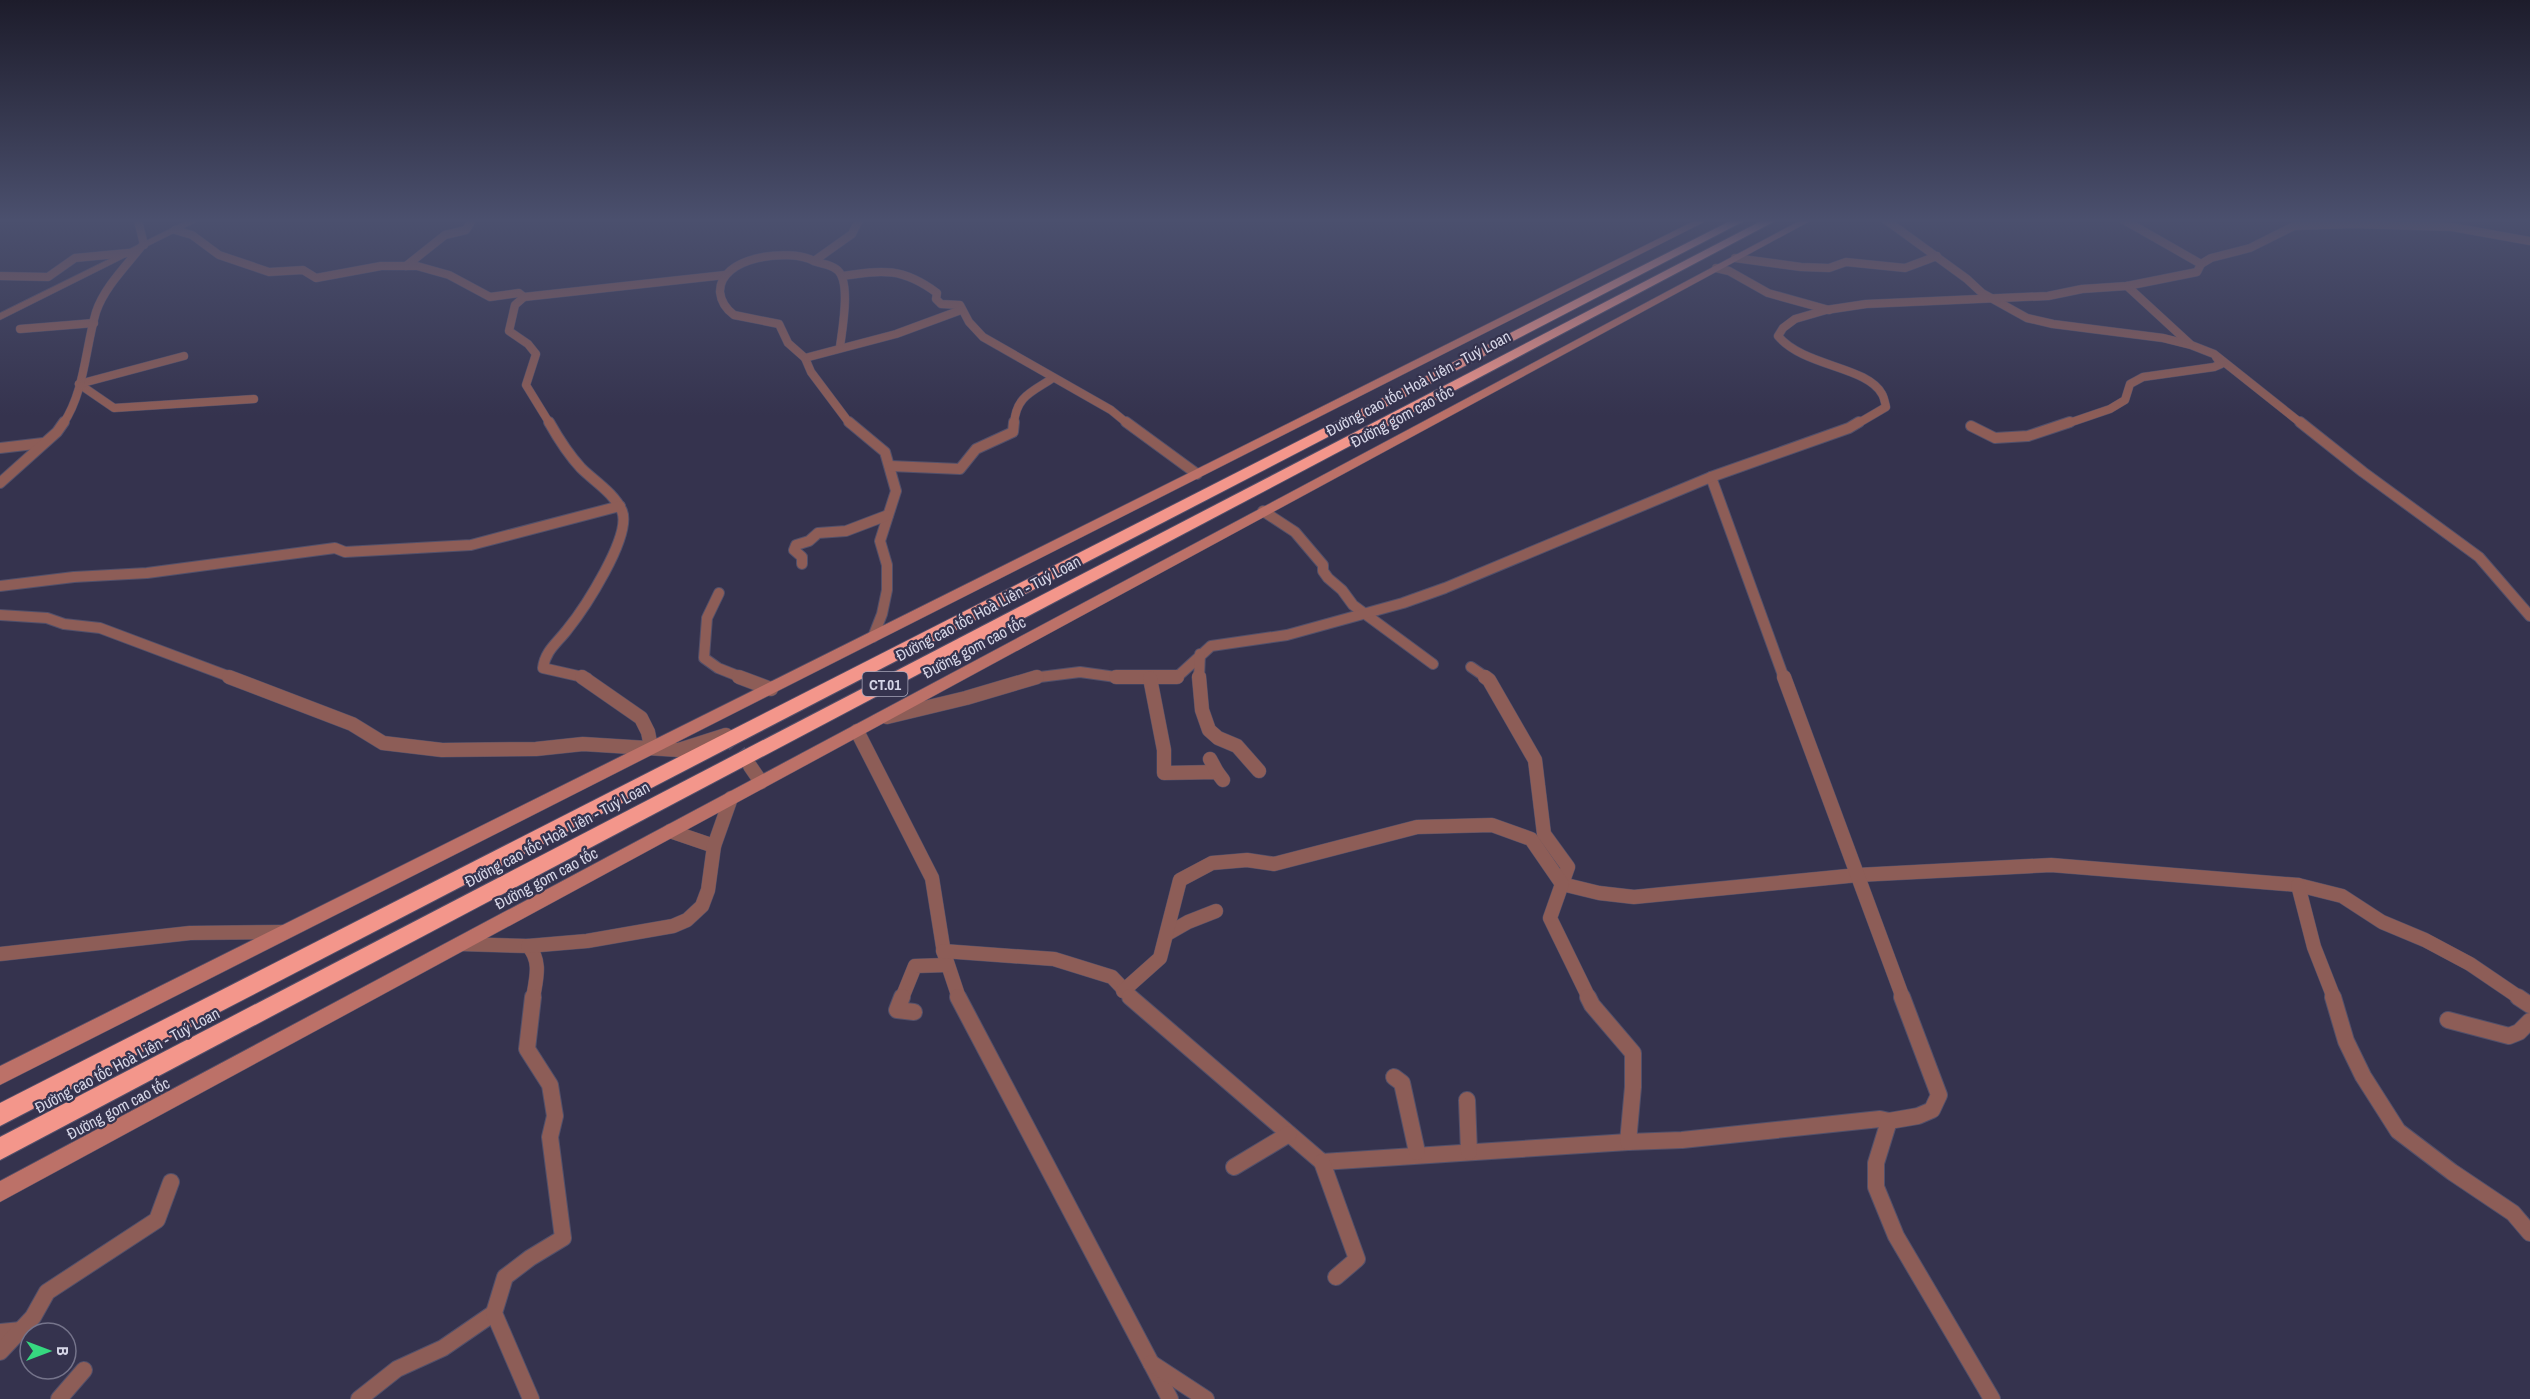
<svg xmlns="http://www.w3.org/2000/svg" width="2530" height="1399" font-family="'Archivo Narrow',sans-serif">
	<rect width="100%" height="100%" fill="#35334e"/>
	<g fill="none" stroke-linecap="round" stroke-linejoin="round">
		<!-- minor-tunnel -->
		<polyline stroke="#4d4b65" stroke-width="14" stroke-dasharray="14 7" stroke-linecap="butt" points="726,735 750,765"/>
		<!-- minor-far3 casing -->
		<g stroke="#52506a" stroke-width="9">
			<g id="minor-far3">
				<polyline points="138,220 144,245"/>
				<polyline points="1886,220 1967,279 1982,293 2027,318 2053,324 2163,338 2191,345 2214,354 2302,424"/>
				<polyline points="175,230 192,235 219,255 269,272 303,270 316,278 381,266 417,266 449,275 490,297 519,293 524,297 725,275"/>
				<polyline points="1735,258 1801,267 1829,268 1846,262 1905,268 1937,256"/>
				<path d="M814,261C790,248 719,256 720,292C721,302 726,309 734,315L779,324L788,343L805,358L811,372L850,424"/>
				<polyline points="2201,264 2211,258 2250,248 2294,226 2353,224 2452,227 2530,241"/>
				<polyline points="406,266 445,235 466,230 472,220"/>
				<polyline points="1716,268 1729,271 1768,293 1829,310"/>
				<polyline points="0,276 48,277 75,258 128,253"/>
				<path d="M842,276C883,270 902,267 937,293L936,299L941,304L960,305L969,322L983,337L1111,410L1128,424"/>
				<polyline points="2127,286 2190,344"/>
				<polyline points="524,297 515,305 509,331 528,344 536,354 526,385 550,424"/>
				<polyline points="20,329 94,323"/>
				<path d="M840,347C842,330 852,279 836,269C830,264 821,264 814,261L852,234L859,220"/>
				<polyline points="805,358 896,334 961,310"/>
				<polyline points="79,384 114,408 254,399"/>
				<polyline points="79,384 184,356"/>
				<path d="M63,424C85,391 85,349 96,312C104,288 125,267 141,247"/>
				<path d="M1014,424C1016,396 1032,392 1053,378"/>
				<path d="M1857,424L1886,407C1885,403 1884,397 1882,394C1867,366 1804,367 1778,336L1783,328L1795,319L1826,310L1866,304L2048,296L2082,289L2127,286L2197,272L2201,264L2124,220"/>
				<polyline points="2066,424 2110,409 2125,400 2130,384 2143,377 2214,367 2221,364 2216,357"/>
			</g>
		</g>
		<!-- minor-far2 casing -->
		<g stroke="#52506a" stroke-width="12">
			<g id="minor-far2">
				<path d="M549,422C558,438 568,454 581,468C594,481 614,493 622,511C632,536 584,609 567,630C557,643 545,651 543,668L587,678"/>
				<polyline points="849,422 885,452 896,491 880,541 887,565 887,590 882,614 873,637"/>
				<polyline points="1126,422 1197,474"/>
				<polyline points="2300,422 2363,472 2479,557 2530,616"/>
				<polyline points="1971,426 1995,438 2028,436 2070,422"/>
				<polyline points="0,448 43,443"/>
				<polyline points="890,466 960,469 976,449 1013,432 1014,422"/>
				<polyline points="1711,477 1784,678"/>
				<polyline points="0,483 57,432 64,422"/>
				<polyline points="1263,511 1295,532 1323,565 1323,571 1328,578 1342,590 1353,605 1433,664"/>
				<polyline points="802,564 802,557 794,550 796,545 809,541 818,533 846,531 888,515"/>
				<polyline points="0,586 74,577 147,573 335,548 345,552 471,545 620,506"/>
				<polyline points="719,593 707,618 704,658 718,668 743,678"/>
				<polyline points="0,615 47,618 64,624 100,628 233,678"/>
				<polyline points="1471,667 1487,678"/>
				<polyline points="1032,678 1080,672 1116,677 1176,678 1211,646 1287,635 1403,603 1445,588 1711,477 1849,428 1859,422"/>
				<polyline points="1199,678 1200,654"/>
			</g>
		</g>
		<!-- minor-far1 casing -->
		<g stroke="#52506a" stroke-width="15">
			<g id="minor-far1">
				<polyline points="229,677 352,724 383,743 442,750 536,749 583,744 679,750 726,735"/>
				<polyline points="582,677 641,718 648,732 651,747"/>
				<polyline points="739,677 771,689"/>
				<polyline points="1116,677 1177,677"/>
				<polyline points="1199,677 1202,710 1209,730 1218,738 1237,746 1259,771"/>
				<polyline points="1485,677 1489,680 1535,760 1544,834 1568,867 1562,884 1599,893 1634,897 1858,875 2051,865 2298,885 2342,896 2382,922 2425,940 2470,964 2520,998"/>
				<polyline points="1784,677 1903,998"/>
				<polyline points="1150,678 1164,750 1164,773 1217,772 1223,780"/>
				<polyline points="887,717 966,698 1037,677"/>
				<polyline points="857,731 932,878 944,953 959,998"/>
				<polyline points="1210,759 1217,772"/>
				<polyline points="750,766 761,782"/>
				<polyline points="670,831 714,846"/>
				<polyline points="2298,885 2314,947 2334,998"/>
				<polyline points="1167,934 1188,922 1216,911"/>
				<path d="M461,944L528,946C542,961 536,979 533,998"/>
				<polyline points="528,946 587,941 673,926 687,920 702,906 708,890 714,846 731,798"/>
				<polyline points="943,951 1054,959 1112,977 1132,998"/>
				<polyline points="0,954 190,933 282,932"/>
				<polyline points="1123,991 1160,958 1180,880 1212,863 1247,860 1274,864 1417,827 1492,825 1531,839 1562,884 1550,918 1589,998"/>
				<polyline points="902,998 915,966 947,965"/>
			</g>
		</g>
		<!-- minor casing -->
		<g stroke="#52506a" stroke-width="18">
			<g id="minor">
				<polyline points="902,997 897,1010 914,1012"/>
				<polyline points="958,997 1170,1399"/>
				<polyline points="1130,997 1322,1162 1628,1142"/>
				<polyline points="1588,997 1592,1005 1633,1053 1633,1087 1628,1142 1682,1140 1880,1119 1889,1121"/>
				<polyline points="1902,997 1939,1095 1932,1110 1918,1116 1889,1121 1876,1163 1876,1187 1896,1236 1992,1399"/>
				<polyline points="2333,997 2346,1041 2363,1076 2398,1131 2452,1172 2513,1213 2530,1233"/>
				<polyline points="2518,997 2530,1005"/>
				<polyline points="2448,1020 2509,1036 2519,1032 2530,1021"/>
				<polyline points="1394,1077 1402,1083 1417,1152"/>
				<polyline points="1467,1100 1469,1152"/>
				<polyline points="1322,1162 1357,1259 1336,1277"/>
				<polyline points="1234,1167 1289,1134"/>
				<polyline points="0,1332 21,1330"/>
				<polyline points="0,1352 33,1317 47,1292 157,1220 171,1182"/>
				<polyline points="1151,1363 1206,1399"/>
				<polyline points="59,1399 84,1370"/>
				<polyline points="359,1399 397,1369 443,1348 494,1313"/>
				<polyline points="531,1399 494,1313 505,1277 530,1258 563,1238 550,1137 555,1116 550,1085 527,1049 533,997"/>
			</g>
		</g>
		<!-- tertiary casing -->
		<g stroke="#52506a" stroke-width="1">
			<polygon id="tertiary" points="188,220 200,220 0,320 0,313"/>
		</g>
		<!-- secondary casing -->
		<g stroke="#52506a" stroke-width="1">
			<g id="secondary">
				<polygon points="1696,220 1708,220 0,1085 0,1066"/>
				<polygon points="1801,220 1812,220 0,1202 0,1181"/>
			</g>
		</g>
		<!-- motorway casing -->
		<g stroke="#52506a" stroke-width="2">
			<g id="motorway">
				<polygon points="1732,220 1746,220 0,1126 0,1103"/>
				<polygon points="1763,220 1777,220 0,1160 0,1137"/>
			</g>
		</g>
		<!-- minor-far3 -->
		<use href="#minor-far3" stroke="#8d5d57" stroke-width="8"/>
		<!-- minor-far2 -->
		<use href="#minor-far2" stroke="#8d5d57" stroke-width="10"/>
		<!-- minor-far1 -->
		<use href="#minor-far1" stroke="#8d5d57" stroke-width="14"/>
		<!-- minor -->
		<use href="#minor" stroke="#8d5d57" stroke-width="16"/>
		<!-- tertiary -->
		<use href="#tertiary" fill="#8d5d57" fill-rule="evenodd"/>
		<!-- secondary -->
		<use href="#secondary" fill="#bc7168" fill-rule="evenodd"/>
		<!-- motorway -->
		<use href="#motorway" fill="#f3968b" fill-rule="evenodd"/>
	</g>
	<!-- sky -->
	<linearGradient id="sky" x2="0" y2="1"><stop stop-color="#1d1c2b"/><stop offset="0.53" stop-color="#4b506e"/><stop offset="1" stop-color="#4b506e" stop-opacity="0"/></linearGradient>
	<rect width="2530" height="416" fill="url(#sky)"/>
	<g text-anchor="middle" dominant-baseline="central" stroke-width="4.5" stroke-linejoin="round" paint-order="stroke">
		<!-- shield labels -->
		<rect fill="#35334e" stroke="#a6a5b9" stroke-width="1.5" x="862.5" y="672" width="45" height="24" rx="4.5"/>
		<g font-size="15" font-weight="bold" fill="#d6d6e7">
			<text x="885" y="684">CT.01</text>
		</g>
		<!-- street labels -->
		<g font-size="16" fill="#d6d6e7" stroke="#35334e">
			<text transform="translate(1418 383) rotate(-28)">Đường cao tốc Hoà Liên - Tuý Loan</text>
			<text transform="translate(1402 416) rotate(-28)">Đường gom cao tốc</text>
			<text transform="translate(988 608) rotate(-28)">Đường cao tốc Hoà Liên - Tuý Loan</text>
			<text transform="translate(974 647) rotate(-28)">Đường gom cao tốc</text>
			<text transform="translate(557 834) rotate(-28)">Đường cao tốc Hoà Liên - Tuý Loan</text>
			<text transform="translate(546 878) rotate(-28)">Đường gom cao tốc</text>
			<text transform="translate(127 1060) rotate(-28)">Đường cao tốc Hoà Liên - Tuý Loan</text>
			<text transform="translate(118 1108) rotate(-28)">Đường gom cao tốc</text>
		</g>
	</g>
	<!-- north arrow -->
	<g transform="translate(48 1351) rotate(90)"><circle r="28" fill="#35334e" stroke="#75748b" stroke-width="1.5"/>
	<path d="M0-4.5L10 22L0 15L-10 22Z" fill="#36d880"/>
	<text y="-9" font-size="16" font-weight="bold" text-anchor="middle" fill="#d6d6e7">B</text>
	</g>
</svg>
